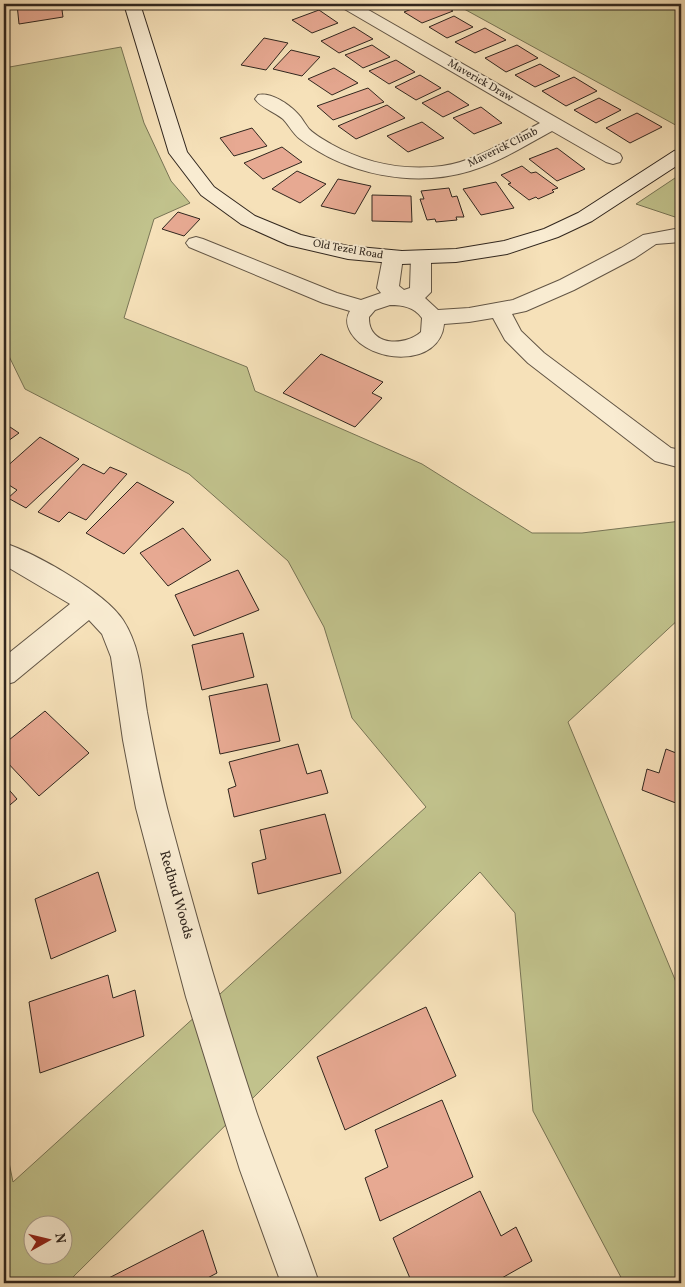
<svg xmlns="http://www.w3.org/2000/svg" width="685" height="1287" font-family="Vollkorn,serif">
	<rect width="100%" height="100%" fill="#f6e1b9"/>
	<filter id="stains"><feTurbulence type="fractalNoise" baseFrequency=".004" numOctaves="4"/><feColorMatrix values="0 0 0 0 .2 0 0 0 0 .09 0 0 0 0 .02 0 0 0 .5 -.17"/></filter>
	<radialGradient id="worn" r=".72"><stop offset=".6" stop-color="#630" stop-opacity="0"/><stop offset="1" stop-color="#630" stop-opacity=".3"/></radialGradient>
	<!-- green -->
	<g fill="#c1c28c" stroke="#787455" fill-rule="evenodd">
		<polygon points="455,4 671,4 681,9 681,128"/>
		<path d="M121,47L144,123L171,181L190,203L154,219L124,318L247,367L255,391L422,464L532,533H582L681,521V617L568,722L681,994V1283H624L533,1111L515,913L480,872L67,1283H4V1138L13,1182L426,807L352,718L324,627L288,561L189,474L25,389L4,346V68ZM32,1224H62V1254H32Z"/>
		<polygon points="681,174 681,219 636,204"/>
	</g>
	<!-- building -->
	<g fill="#e7a992" stroke="#30261e">
		<polygon points="17,4 65,4 66,9 62,10 63,17 19,24"/>
		<polygon points="425,4 441,4 453,11 422,23 404,12"/>
		<polygon points="319,10 338,23 312,33 292,20"/>
		<polygon points="454,16 473,27 447,38 429,27"/>
		<polygon points="354,27 373,39 339,53 321,41"/>
		<polygon points="485,28 506,40 475,53 455,42"/>
		<polygon points="264,38 288,43 266,70 241,65"/>
		<polygon points="372,45 390,57 363,68 345,55"/>
		<polygon points="517,45 538,58 506,72 485,58"/>
		<polygon points="291,50 320,57 302,76 273,69"/>
		<polygon points="396,60 415,72 389,84 369,71"/>
		<polygon points="540,64 560,76 535,87 515,75"/>
		<polygon points="334,68 358,83 332,95 308,79"/>
		<polygon points="420,75 441,88 416,100 395,87"/>
		<polygon points="574,77 597,91 566,106 542,91"/>
		<polygon points="368,88 384,102 333,120 317,106"/>
		<polygon points="448,91 469,105 443,117 422,103"/>
		<polygon points="599,98 621,110 596,123 574,110"/>
		<polygon points="387,105 405,118 356,139 338,126"/>
		<polygon points="481,107 502,123 474,134 453,118"/>
		<polygon points="637,113 662,127 630,143 606,128"/>
		<polygon points="422,122 444,138 408,152 387,136"/>
		<polygon points="252,128 267,146 234,156 220,138"/>
		<polygon points="282,147 302,162 263,179 244,163"/>
		<polygon points="557,148 585,169 557,181 529,159"/>
		<polygon points="522,166 531,173 536,172 558,188 552,190 554,192 538,199 536,197 529,200 508,184 511,183 501,175"/>
		<polygon points="297,171 326,184 300,203 272,189"/>
		<polygon points="338,179 371,186 355,214 321,206"/>
		<polygon points="496,182 514,208 481,215 463,189"/>
		<polygon points="449,188 452,197 457,196 464,217 456,217 457,220 436,222 435,219 427,220 420,199 424,199 421,191"/>
		<polygon points="372,195 411,196 412,222 372,221"/>
		<polygon points="178,212 200,219 184,236 162,229"/>
		<polygon points="321,354 383,382 372,393 382,398 355,427 283,393"/>
		<polygon points="4,423 19,433 4,444"/>
		<polygon points="40,437 79,459 26,508 8,498 17,490 4,482 4,469"/>
		<polygon points="83,464 104,474 110,467 127,474 86,520 69,512 59,522 38,512"/>
		<polygon points="137,482 174,502 124,554 86,533"/>
		<polygon points="183,528 211,560 168,586 140,553"/>
		<polygon points="238,570 259,610 194,636 175,595"/>
		<polygon points="243,633 254,677 202,690 192,645"/>
		<polygon points="267,684 280,741 220,754 209,696"/>
		<polygon points="45,711 89,753 39,796 4,759 4,744"/>
		<polygon points="298,744 307,774 321,770 328,793 234,817 228,789 236,786 229,762"/>
		<polygon points="666,749 681,755 681,805 642,790 647,769 659,773"/>
		<polygon points="4,784 17,799 4,810"/>
		<polygon points="325,814 341,873 258,894 252,863 266,859 260,830"/>
		<polygon points="98,872 116,931 51,959 35,899"/>
		<polygon points="108,975 113,998 135,990 144,1036 40,1073 29,1002"/>
		<polygon points="426,1007 456,1076 345,1130 317,1057"/>
		<polygon points="442,1100 473,1177 380,1221 365,1178 388,1167 375,1130"/>
		<polygon points="480,1191 501,1236 516,1227 532,1261 493,1283 412,1283 393,1238"/>
		<polygon points="203,1230 217,1273 198,1283 99,1283"/>
	</g>
	<g fill="none" stroke-linecap="round" stroke-linejoin="round">
		<!-- street casing -->
		<g stroke="#625545" stroke-width="2">
			<g id="street">
				<path d="M339,4H358L620,154L622,158L620,162L613,164L606,162L552,131C526,145 500,162 470,171C414,188 347,175 300,139C293,134 289,125 283,119C275,112 261,108 255,99L258,95C271,92 289,104 298,114C302,118 305,124 309,129C315,135 324,140 331,144C365,163 403,171 442,166C477,161 509,139 540,123L341,7Z"/>
				<path d="M675,229L681,230V242L656,244L635,258L574,290L526,311L512,314L521,331L544,353L671,448L681,450V468L655,461L528,363L505,340L493,318L469,322L444,324C440,368 370,364 351,333C347,326 345,319 350,311L323,303L189,247L186,243L189,239L196,237L203,239L337,293L361,300L381,293L377,288L383,257L386,252L393,251L400,252L403,257L399,286L404,290L410,288L411,257L414,252L421,251L428,252L431,257V292L425,298L438,310L469,308L513,300L560,280L621,248L643,235ZM390,305C403,305 414,307 422,318L421,332C404,347 368,346 369,317L375,310Z"/>
				<path d="M4,543C35,553 105,592 123,620C141,648 142,680 147,712C154,750 161,787 171,823C197,921 225,1018 257,1114C277,1171 300,1226 319,1283H281L240,1170L186,997L136,808L123,740L111,657L102,634L89,620L14,682L4,685V657L70,604L4,565Z"/>
			</g>
		</g>
		<!-- secondary casing -->
		<g stroke="#30261e" stroke-width="2">
			<polygon id="secondary" points="124,4 140,4 187,152 214,187 255,216 301,235 348,246 402,251 456,249 504,241 544,229 578,213 674,151 681,149 681,163 592,221 558,237 507,254 456,262 402,264 348,259 288,245 241,224 201,195 169,153"/>
		</g>
		<!-- street -->
		<use href="#street" fill="#f9ecd2" fill-rule="evenodd"/>
		<!-- secondary -->
		<use href="#secondary" fill="#f9ecd2" fill-rule="evenodd"/>
	</g>
	<g text-anchor="middle" dominant-baseline="central" stroke-width="4" stroke-linejoin="round" paint-order="stroke">
		<!-- far-street labels -->
		<g font-size="11" fill="#30261e" stroke="#f9ecd2">
			<text transform="translate(480 81) rotate(30)">Maverick Draw</text>
			<text transform="translate(503 148) rotate(-26)">Maverick Climb</text>
			<text transform="translate(348 250) rotate(10)">Old Tezel Road</text>
		</g>
		<!-- street labels -->
		<g font-size="14" fill="#30261e" stroke="#f9ecd2">
			<text transform="translate(176 895) rotate(74)">Redbud Woods</text>
		</g>
	</g>
	<!-- margin -->
	<rect width="685" height="1287" fill="none" stroke="#f6e1b9" stroke-width="20"/>
	<rect x="5" y="5" width="675" height="1277" fill="none" stroke="#30261e" stroke-width="2.5"/>
	<rect x="10" y="10" width="665" height="1267" fill="none" stroke="#30261e"/>
	<!-- north arrow -->
	<g transform="translate(48 1240) rotate(82)"><circle r="24" fill="#f9ecd2" stroke="#a99d8a"/>
	<path d="M0-4L9 19L0 12L-9 19Z" fill="#8f2418"/>
	<text y="-8" font-size="14" font-weight="bold" text-anchor="middle" fill="#30261e">N</text>
	</g>
	<rect width="100%" height="100%" filter="url(#stains)"/>
	<rect width="100%" height="100%" fill="url(#worn)"/>
</svg>
